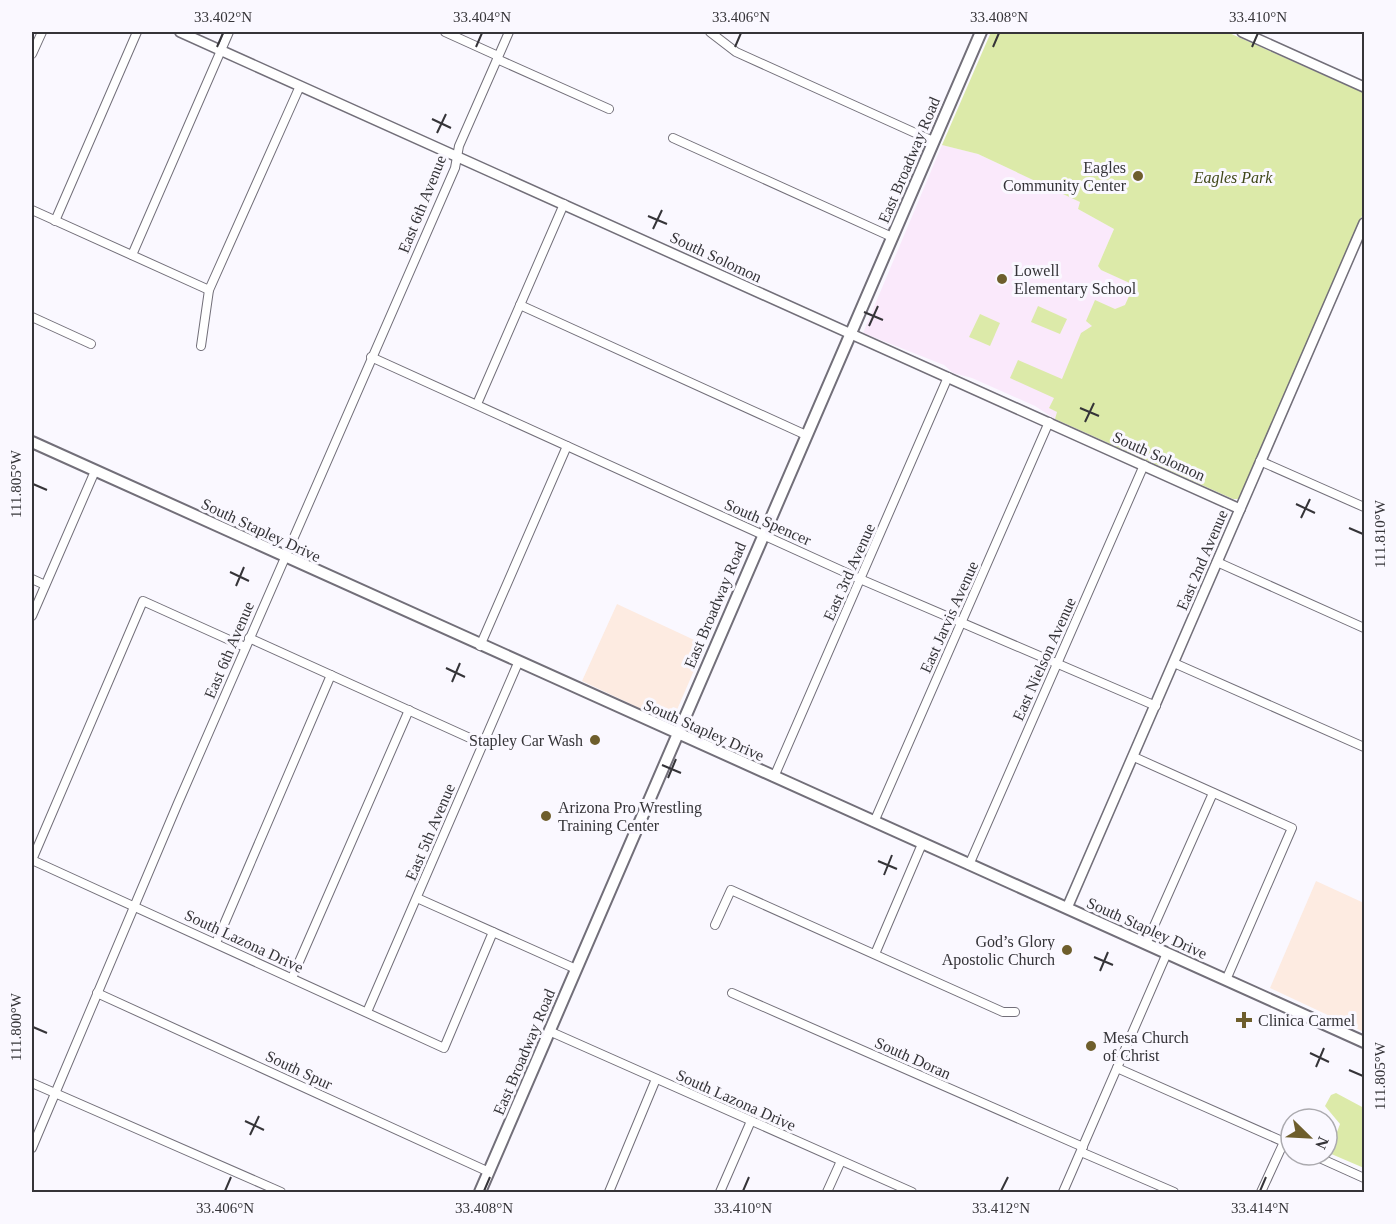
<svg xmlns="http://www.w3.org/2000/svg" width="1396" height="1224" font-family="Georgia,serif">
	<rect width="100%" height="100%" fill="#faf8ff"/>
	<!-- commercial -->
	<g fill="#fdebe1">
		<polygon points="617,604 705,645 673,719 667,721 582,681"/>
		<polygon points="1316,881 1364,903 1364,1032 1270,988"/>
	</g>
	<!-- education -->
	<polygon fill="#fae9fb" points="942,145 978,154 1081,202 1078,209 1114,229 1098,266 1101,270 1135,285 1126,305 1115,309 1055,419 1035,406 972,378 953,373 944,365 863,333"/>
	<!-- green -->
	<g fill="#dceaa9">
		<polygon points="991,32 1227,32 1364,93 1364,211 1239,499 1233,499 1055,419 1057,412 1049,408 1054,398 1010,378 1018,360 1062,379 1081,333 1092,326 1086,321 1095,300 1115,309 1125,305 1134,285 1101,270 1098,266 1114,229 1078,209 1080,202 978,154 942,145"/>
		<polygon points="1038,306 1067,319 1060,334 1031,322"/>
		<polygon points="980,314 1000,323 990,346 969,337"/>
		<polygon points="1336,1093 1364,1108 1364,1168 1329,1153 1340,1124 1325,1106 1331,1095"/>
	</g>
	<g fill="none" stroke-linecap="round" stroke-linejoin="round">
		<!-- minor casing -->
		<g stroke="#726f79" stroke-width="10">
			<g id="minor">
				<polyline points="445,32 498,56"/>
				<polyline points="710,32 736,52 933,141"/>
				<polyline points="32,54 42,32"/>
				<polyline points="497,59 609,109"/>
				<polyline points="673,138 892,237"/>
				<polyline points="32,210 209,290"/>
				<polyline points="55,221 137,32"/>
				<polyline points="132,255 229,32"/>
				<polyline points="520,305 806,435"/>
				<polyline points="32,317 91,344"/>
				<polyline points="201,346 209,290 300,86"/>
				<polyline points="371,357 860,579 1156,706"/>
				<polyline points="477,404 564,204"/>
				<polyline points="1260,461 1364,507"/>
				<polyline points="1217,562 1364,628"/>
				<polyline points="32,579 45,585"/>
				<polyline points="32,616 95,471"/>
				<polyline points="249,638 483,744"/>
				<polyline points="480,646 567,446"/>
				<polyline points="1174,663 1364,747"/>
				<polyline points="1134,757 1292,828 1226,980"/>
				<polyline points="774,777 948,377"/>
				<polyline points="874,822 1049,422"/>
				<polyline points="32,860 444,1048 493,932"/>
				<polyline points="32,860 143,601 245,647"/>
				<polyline points="969,865 1144,465"/>
				<polyline points="417,898 576,969"/>
				<polyline points="715,925 731,890 1003,1012 1015,1012"/>
				<polyline points="216,943 331,675"/>
				<polyline points="1146,944 1213,793"/>
				<polyline points="875,954 922,844"/>
				<polyline points="292,978 409,710"/>
				<polyline points="97,993 489,1172"/>
				<polyline points="732,993 1083,1147"/>
				<polyline points="367,1012 518,663"/>
				<polyline points="549,1031 912,1192"/>
				<polyline points="1117,1068 1291,1145"/>
				<polyline points="32,1083 281,1192"/>
				<polyline points="32,1148 178,803 455,168 459,146 509,32"/>
				<polyline points="1081,1152 1174,1192"/>
				<polyline points="1313,1155 1364,1178"/>
				<polyline points="609,1192 656,1079"/>
				<polyline points="720,1192 751,1121"/>
				<polyline points="827,1192 841,1161"/>
				<polyline points="1063,1192 1167,953"/>
				<polyline points="1261,1192 1284,1142"/>
			</g>
		</g>
		<!-- tertiary casing -->
		<g stroke="#726f79" stroke-width="12">
			<g id="tertiary">
				<polyline points="180,32 1240,509"/>
				<polyline points="1242,32 1364,87"/>
				<polyline points="1067,908 1364,223"/>
			</g>
		</g>
		<!-- secondary casing -->
		<g stroke="#726f79" stroke-width="14">
			<g id="secondary">
				<polyline points="32,442 1364,1042"/>
				<polyline points="480,1192 981,32"/>
			</g>
		</g>
		<!-- minor -->
		<use href="#minor" stroke="#fff" stroke-width="8"/>
		<!-- tertiary -->
		<use href="#tertiary" stroke="#fff" stroke-width="9"/>
		<!-- secondary -->
		<use href="#secondary" stroke="#fff" stroke-width="10"/>
	</g>
	<!-- ticks -->
	<path fill="none" stroke="#353438" stroke-width="2" d="M217,47L223,33M476,47L482,33M735,47L741,33M993,47L999,33M1252,47L1258,33M432,119L451,128M437,133L446,114M648,216L667,224M653,229L662,210M864,312L883,320M869,326L878,306M1080,408L1099,416M1085,422L1094,403M33,484L47,490M1296,504L1315,513M1301,518L1310,499M1349,528L1363,534M230,572L249,581M236,586L244,567M446,668L465,677M452,682L460,663M662,765L681,773M668,778L676,759M878,861L897,869M884,875L892,855M1094,957L1113,965M1100,971L1108,952M33,1027L47,1033M1310,1053L1329,1062M1316,1067L1324,1048M1349,1070L1363,1076M245,1121L264,1130M250,1135L259,1116M225,1191L231,1177M484,1191L490,1177M743,1191L749,1177M1001,1191L1008,1177M1260,1191L1266,1177"/>
	<!-- markers -->
	<g fill="#6e5e2c" stroke="#faf8ff" stroke-width="2">
		<circle cx="1138" cy="176" r="6"/>
		<circle cx="1002" cy="279" r="6"/>
		<circle cx="595" cy="740" r="6"/>
		<circle cx="546" cy="816" r="6"/>
		<circle cx="1067" cy="950" r="6"/>
		<path d="M1241 1011h6v6h6v6h-6v6h-6v-6h-6v-6h6z"/>
		<circle cx="1091" cy="1046" r="6"/>
	</g>
	<g text-anchor="middle" dominant-baseline="central" stroke-width="6" stroke-linejoin="round" paint-order="stroke">
		<!-- street labels -->
		<g font-size="16" fill="#353438" stroke="#faf8ff">
			<text transform="translate(909 160) rotate(-67)">East Broadway Road</text>
			<text transform="translate(422 204) rotate(-68)">East 6th Avenue</text>
			<text transform="translate(716 257) rotate(25)">South Solomon</text>
			<text transform="translate(1159 456) rotate(24)">South Solomon</text>
			<text transform="translate(768 522) rotate(24)">South Spencer</text>
			<text transform="translate(261 530) rotate(25)">South Stapley Drive</text>
			<text transform="translate(1202 560) rotate(-67)">East 2nd Avenue</text>
			<text transform="translate(849 572) rotate(-66)">East 3rd Avenue</text>
			<text transform="translate(715 605) rotate(-67)">East Broadway Road</text>
			<text transform="translate(949 617) rotate(-66)">East Jarvis Avenue</text>
			<text transform="translate(229 650) rotate(-67)">East 6th Avenue</text>
			<text transform="translate(1044 659) rotate(-66)">East Nielson Avenue</text>
			<text transform="translate(704 730) rotate(24)">South Stapley Drive</text>
			<text transform="translate(430 832) rotate(-67)">East 5th Avenue</text>
			<text transform="translate(1147 928) rotate(24)">South Stapley Drive</text>
			<text transform="translate(244 941) rotate(25)">South Lazona Drive</text>
			<text transform="translate(524 1052) rotate(-67)">East Broadway Road</text>
			<text transform="translate(913 1058) rotate(24)">South Doran</text>
			<text transform="translate(299 1070) rotate(25)">South Spur</text>
			<text transform="translate(736 1100) rotate(24)">South Lazona Drive</text>
		</g>
		<!-- poi labels -->
		<g font-size="16" fill="#353438" stroke="#faf8ff" text-anchor="start">
			<text x="1126" y="167" text-anchor="end">Eagles<tspan x="1126" dy="18">Community Center</tspan></text>
			<text x="1014" y="270">Lowell<tspan x="1014" dy="18">Elementary School</tspan></text>
			<text x="583" y="740" text-anchor="end">Stapley Car Wash</text>
			<text x="558" y="807">Arizona Pro Wrestling<tspan x="558" dy="18">Training Center</tspan></text>
			<text x="1055" y="941" text-anchor="end">God’s Glory<tspan x="1055" dy="18">Apostolic Church</tspan></text>
			<text x="1258" y="1020">Clinica Carmel</text>
			<text x="1103" y="1037">Mesa Church<tspan x="1103" dy="18">of Christ</tspan></text>
		</g>
		<!-- park labels -->
		<g font-size="16" font-style="italic" fill="#3f4718" stroke="#faf8ff">
			<text x="1233" y="177">Eagles Park</text>
		</g>
	</g>
	<!-- border -->
	<rect width="1396" height="1224" fill="none" stroke="#faf8ff" stroke-width="66"/>
	<!-- north arrow -->
	<g transform="translate(1309 1137) rotate(114)"><circle r="28" fill="#faf8ff" stroke="#abaaaf" stroke-width="1.5"/>
	<path d="M0-4.5L10 22L0 15L-10 22Z" fill="#6e5e2c"/>
	<text y="-9" font-size="16" font-weight="bold" text-anchor="middle" fill="#353438">N</text>
	</g>
	<rect x="33" y="33" width="1330" height="1158" fill="none" stroke="#353438" stroke-width="2"/>
	<g font-size="15" text-anchor="middle" fill="#353438">
		<text x="223" y="22">33.402°N</text>
		<text x="482" y="22">33.404°N</text>
		<text x="741" y="22">33.406°N</text>
		<text x="999" y="22">33.408°N</text>
		<text x="1258" y="22">33.410°N</text>
		<text transform="translate(16 484) rotate(-90)" y="5">111.805°W</text>
		<text transform="translate(1380 534) rotate(-90)" y="5">111.810°W</text>
		<text transform="translate(16 1027) rotate(-90)" y="5">111.800°W</text>
		<text transform="translate(1380 1076) rotate(-90)" y="5">111.805°W</text>
		<text x="225" y="1213">33.406°N</text>
		<text x="484" y="1213">33.408°N</text>
		<text x="743" y="1213">33.410°N</text>
		<text x="1001" y="1213">33.412°N</text>
		<text x="1260" y="1213">33.414°N</text>
	</g>
</svg>
